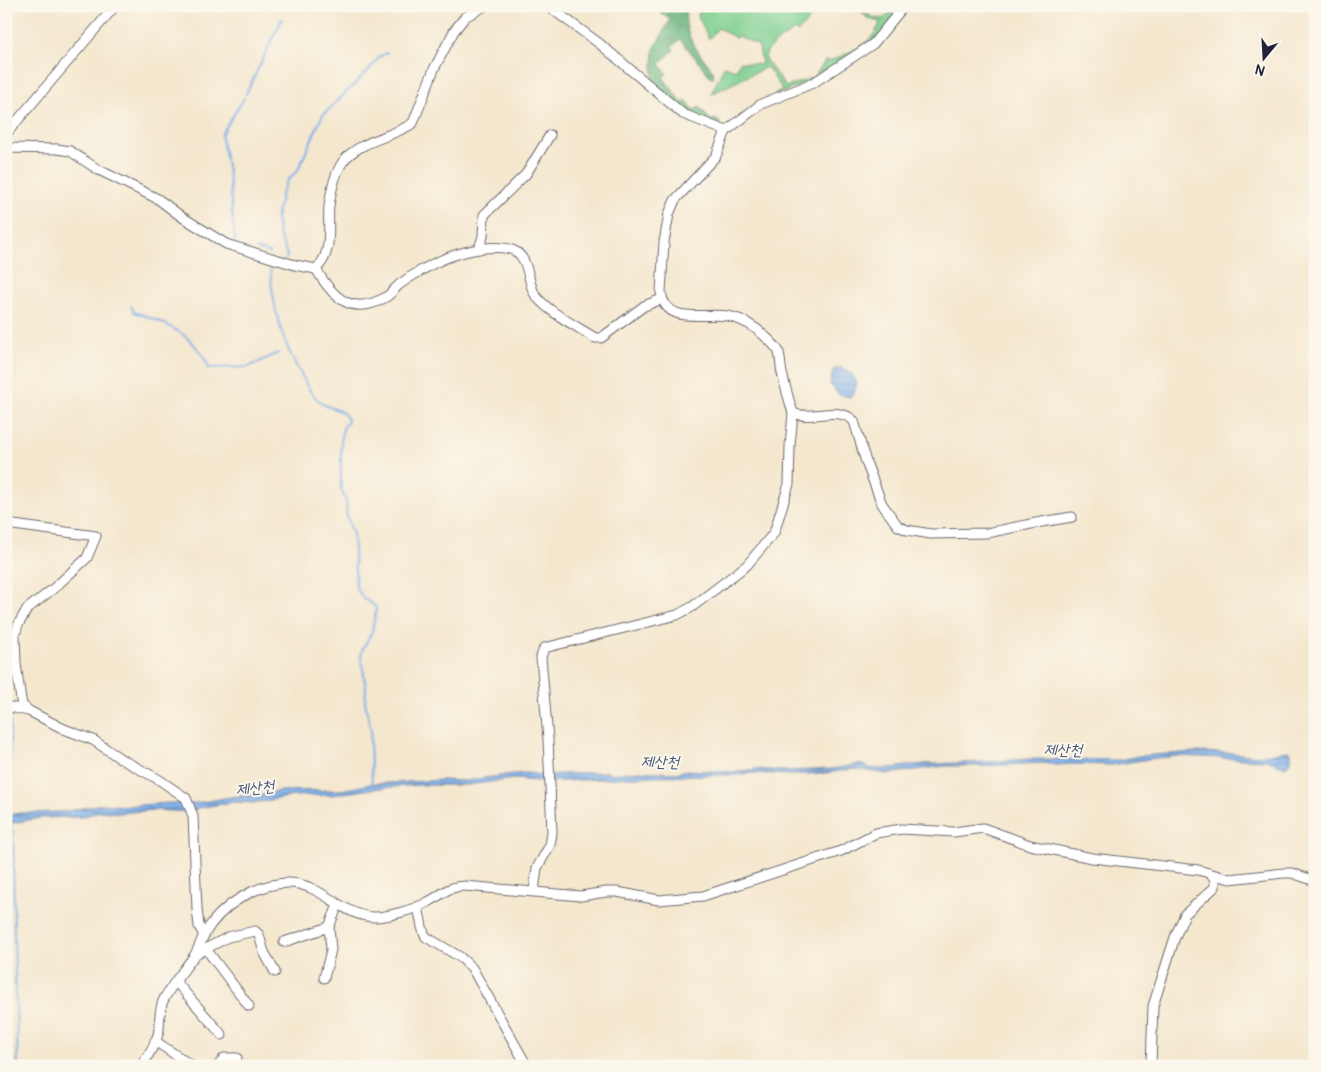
<svg xmlns="http://www.w3.org/2000/svg" width="1321" height="1072" font-family="Pangolin,'Poor Story',sans-serif">
	<defs>
		<pattern id="forest-crowns" width="20" height="18" patternUnits="userSpaceOnUse" patternTransform="scale(1.25)"><rect width="20" height="18" fill="#66b27a"/><path d="M2 6a3 3 0 1 1 6 0M12 15a3 3 0 1 1 6 0" fill="none" stroke="#549065"/></pattern>
		<pattern id="water-rules" width="6" height="5" patternUnits="userSpaceOnUse" patternTransform="scale(1.25)"><rect width="6" height="5" fill="#7dafe9"/><path d="M0 2.5h6" fill="none" stroke="#668ebe"/></pattern>
	</defs>
	<rect width="100%" height="100%" fill="#fbf7ec"/>
	<filter id="ink" filterUnits="userSpaceOnUse"><feTurbulence type="fractalNoise" baseFrequency=".02" numOctaves="2"/><feDisplacementMap in="SourceGraphic" scale="10" xChannelSelector="R" yChannelSelector="G"/><feConvolveMatrix kernelMatrix="1 2 1 2 8 2 1 2 1" color-interpolation-filters="sRGB"/></filter>
	<filter id="wash" filterUnits="userSpaceOnUse"><feTurbulence type="fractalNoise" baseFrequency=".0096" numOctaves="4" result="noise"/><feDisplacementMap in="SourceGraphic" scale="20" xChannelSelector="R" yChannelSelector="G"/><feGaussianBlur stdDeviation="1.12" result="paint"/><feColorMatrix in="noise" values="0 0 0 0 0 0 0 0 0 0 0 0 0 0 0 0 0 1.4 0 .05"/><feComposite in="paint" operator="in"/></filter>
	<g filter="url(#wash)">
		<rect width="100%" height="100%" fill="#f4e7ce"/>
		<!-- grass -->
		<path fill="#7ecf90" stroke="#507866" d="M703,6H806L812,12V16L798,32L794,30C784,39 766,45 765,59L786,87L814,77L825,61L827,60L828,62C848,53 873,45 880,22L868,19L861,11L874,18L883,19L896,6H901L880,35L818,78L774,96L782,89L767,67L711,94L724,66L736,70L740,62L762,65L759,46L738,36L736,38L718,28L709,39L698,16L699,12H701Z"/>
		<!-- forest -->
		<path fill="url(#forest-crowns)" stroke="#446a5a" d="M659,6H686C683,38 696,47 713,71L714,76L712,79L680,39L672,47L674,50L660,64L667,74L663,77L682,103L687,101L694,110L700,107L710,120L715,119L720,122L721,128L684,113L652,84L654,49L670,20L658,11Z"/>
		<!-- water -->
		<g fill="url(#water-rules)" stroke="#506892">
			<polygon points="840,367 851,373 857,382 854,394 850,397 838,394 830,384 833,370"/>
			<polygon points="1287,751 1291,752 1291,761 1286,767 1266,760 1178,756 1156,758 1112,765 1071,764 1056,765 1042,763 984,766 945,766 887,774 853,769 826,773 792,775 752,773 735,775 652,776 547,782 515,779 467,785 418,785 371,789 332,795 294,796 253,803 234,802 198,808 191,812 154,810 119,813 100,811 82,817 40,818 6,824 6,816 8,817 13,814 20,813 62,812 103,804 124,806 170,803 191,804 237,796 262,795 280,791 341,790 371,784 441,780 465,781 512,774 528,773 541,775 606,772 614,774 638,771 676,773 687,770 732,772 756,769 787,771 832,769 860,764 869,768 882,769 924,764 986,762 1027,759 1120,760 1138,756 1196,752 1231,753 1258,756"/>
		</g>
		<g fill="none" stroke-linecap="round" stroke-linejoin="round">
			<!-- stream -->
			<g stroke="#7dafe9" stroke-width="2">
				<polyline points="246,94 282,19"/>
				<polyline points="235,243 229,177 221,135 244,98"/>
				<polyline points="256,249 270,253"/>
				<polyline points="286,259 287,255 279,235 276,219 282,192 287,181 298,170 322,116 370,69 380,56 387,53"/>
				<path d="M270,260C271,302 281,343 304,379C306,383 308,389 311,392C315,397 321,403 325,405C335,410 346,410 348,422L344,426L341,436V489L346,501L347,517L353,534L356,587L362,597L375,606L376,610L372,632L363,648L361,655L366,689L365,702L371,731L370,743L372,784"/>
				<path d="M131,306L134,312C165,322 196,335 209,368L248,367L278,353"/>
				<polyline points="6,630 9,703"/>
				<polyline points="6,813 9,809 10,800 10,710"/>
				<polyline points="9,824 13,833 14,936 18,1066"/>
			</g>
		</g>
	</g>
	<g filter="url(#ink)">
		<g fill="none" stroke-linecap="round" stroke-linejoin="round">
			<!-- minor casing -->
			<g stroke="#6c676e" stroke-width="11">
				<g id="minor">
					<polyline points="548,6 600,44 683,114 726,131 761,104 813,83 873,44 904,6"/>
					<path d="M726,131L716,156L675,200L669,214L664,242L661,292C665,326 705,312 728,316C743,319 757,328 768,339C771,342 775,346 778,350C781,357 780,365 782,373C785,386 789,400 793,413C811,421 838,405 854,421L866,462L882,504L898,526L907,530L931,534L987,533L1036,523L1072,517"/>
					<polyline points="6,134 115,6"/>
					<path d="M6,148L57,149L70,151L97,169L158,199L182,217L226,244L295,265L316,269C333,298 352,317 386,297C391,294 395,288 400,284C407,279 415,274 422,270C445,256 483,243 510,249C529,254 527,279 534,293C544,310 578,327 595,338H601L644,306L662,299"/>
					<polyline points="479,249 483,236 484,215 526,174 550,135"/>
					<path d="M316,269C334,253 327,226 329,206C331,191 335,171 345,159C362,140 393,137 413,123L434,69L454,31L465,17L485,6"/>
					<polyline points="6,524 96,536 87,558 53,589 27,609 18,625 15,635 16,664 21,700 22,705 29,711 64,729 93,740 121,759 158,779 186,798 193,816 197,909 199,926 204,936"/>
					<polyline points="6,707 15,708 28,711"/>
					<polyline points="534,891 537,868 550,845 552,833 548,739 541,657 544,648 677,615 692,607 747,565 774,533 789,484 790,446 793,413"/>
					<path d="M417,907C422,917 420,928 426,937L460,957L472,968L527,1066"/>
					<polyline points="284,942 329,927"/>
					<polyline points="206,949 249,1006"/>
					<polyline points="196,954 228,937 255,931 259,935 264,952 275,972"/>
					<polyline points="324,978 331,950 329,927 338,905"/>
					<polyline points="176,982 222,1035"/>
					<polyline points="155,1041 192,1066"/>
					<path d="M141,1066C148,1056 158,1041 159,1029C160,1019 159,1008 164,999C172,984 184,970 194,956C199,949 200,942 204,935C220,906 257,882 291,883C323,885 342,916 374,917C388,917 416,909 428,902C444,894 445,887 465,886L581,896L606,892H617L659,900L703,896L841,851L876,833L902,829L954,832L983,828L1030,845L1092,858L1198,870L1230,879L1284,873H1292L1315,881"/>
					<polyline points="218,1066 224,1058 237,1058"/>
					<polyline points="1151,1066 1153,1006 1175,937 1185,914 1215,887 1215,880 1212,875"/>
				</g>
			</g>
			<!-- minor -->
			<use href="#minor" stroke="#fff" stroke-width="9"/>
		</g>
	</g>
	<g text-anchor="middle" dominant-baseline="central" stroke-width="4" stroke-linejoin="round" paint-order="stroke">
		<!-- water labels -->
		<g font-size="16" font-style="italic" fill="#425378" stroke="#fbf7ec">
			<text transform="translate(1063 750) rotate(1)">제산천</text>
			<text transform="translate(660 762) rotate(1)">제산천</text>
			<text transform="translate(255 788) rotate(-6)">제산천</text>
		</g>
	</g>
	<!-- margin -->
	<rect width="1321" height="1072" fill="none" stroke="#fbf7ec" stroke-width="25"/>
	<!-- north arrow -->
	<g transform="translate(1264 58) rotate(198)" stroke="#fbf7ec" stroke-width="4" paint-order="stroke">
	<path d="M0-4L9 19L0 12L-9 19Z" fill="#22223b"/>
	<text y="-8" font-size="14" font-weight="bold" text-anchor="middle" fill="#22223b">N</text>
	</g>
</svg>
